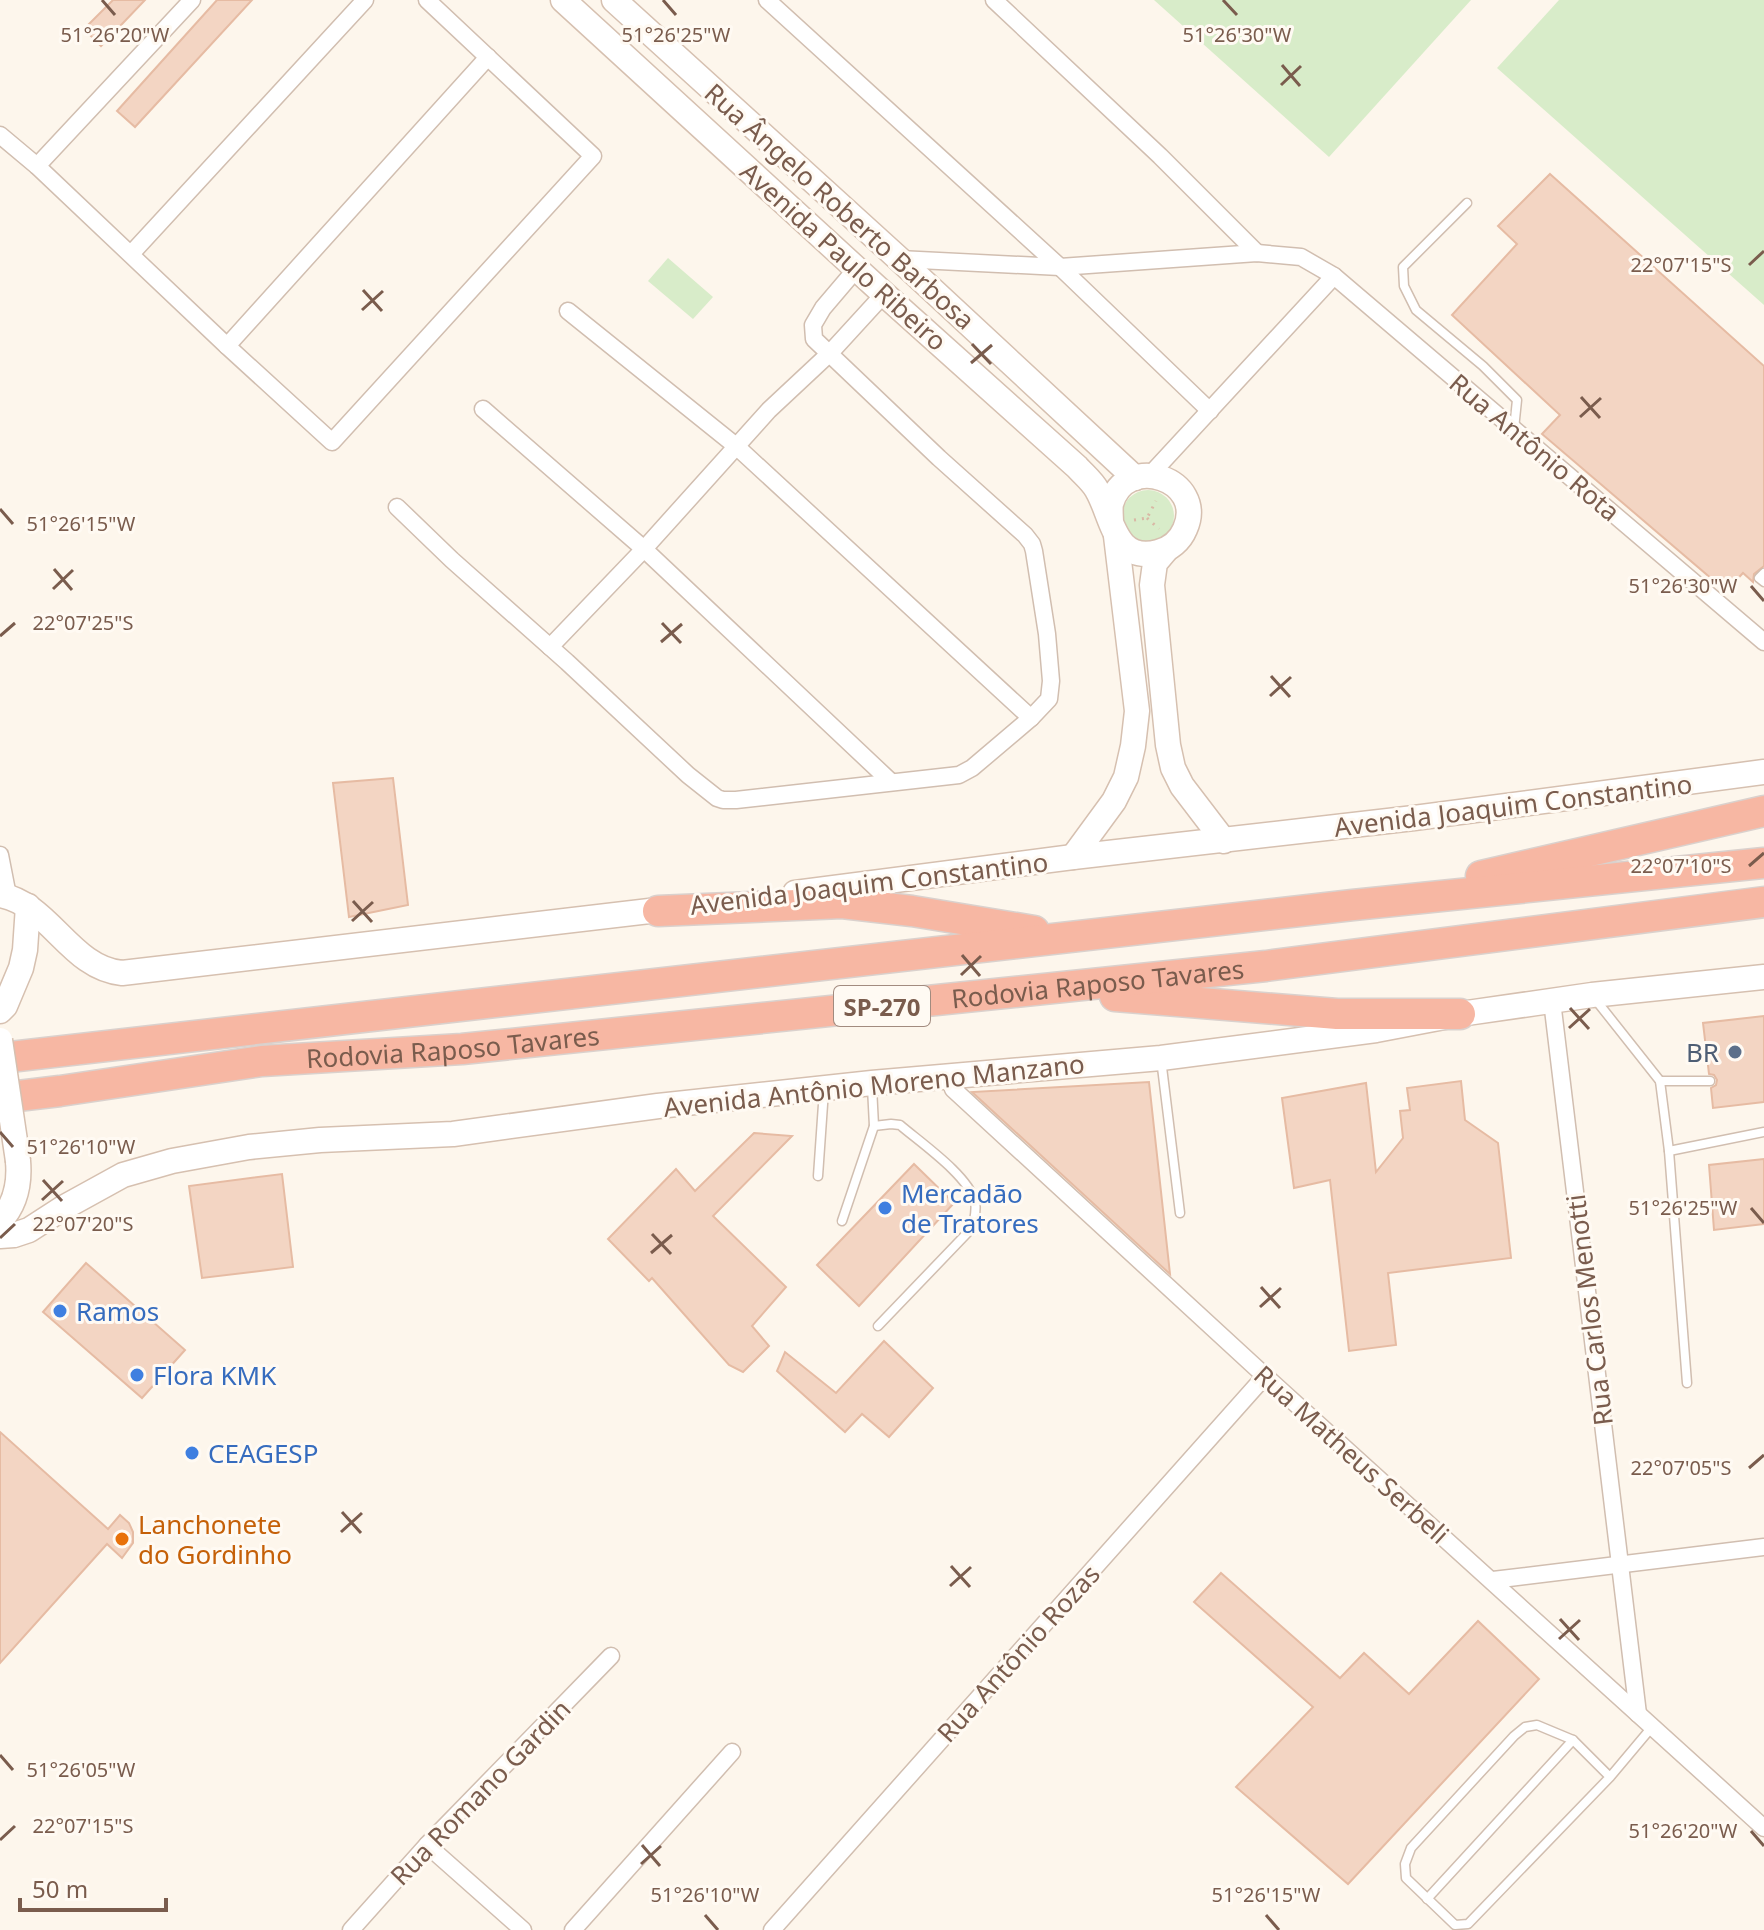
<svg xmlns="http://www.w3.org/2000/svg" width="1764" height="1930" font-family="'Noto Sans',sans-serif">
	<rect width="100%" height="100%" fill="#fdf6ec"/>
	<!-- green -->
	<g fill="#d8ecc9">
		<polygon points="1154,0 1471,0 1329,157"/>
		<polygon points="1559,0 1764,0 1764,305 1497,68"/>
		<polygon points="668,258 713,297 693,319 648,281"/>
		<circle cx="1148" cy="516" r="26"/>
	</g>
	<!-- building -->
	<g fill="#f3d5c3" stroke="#e6bba3" stroke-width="2">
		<polygon points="113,0 145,0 101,46 84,29"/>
		<polygon points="217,0 252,0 135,127 117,111"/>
		<polygon points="1550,174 1764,366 1764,566 1754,574 1753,582 1743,573 1726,591 1542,434 1560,415 1452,315 1517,244 1498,226"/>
		<polygon points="393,778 408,905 349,917 333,783"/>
		<polygon points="1764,1016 1764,1102 1713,1108 1711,1088 1716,1085 1717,1080 1714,1075 1709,1074 1703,1023"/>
		<polygon points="1461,1081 1465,1120 1498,1143 1511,1258 1388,1273 1396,1345 1349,1351 1330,1180 1294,1188 1282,1098 1366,1083 1376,1172 1403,1138 1400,1111 1410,1110 1407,1088"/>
		<polygon points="1149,1082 1170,1274 972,1092"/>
		<polygon points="754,1133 792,1136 713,1216 786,1287 752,1326 769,1346 743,1372 729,1365 652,1278 649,1281 608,1239 676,1169 695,1191"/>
		<polygon points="1764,1159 1764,1224 1714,1230 1709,1165"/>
		<polygon points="914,1164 954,1203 859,1306 817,1265"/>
		<polygon points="282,1174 293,1267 202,1278 189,1186"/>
		<polygon points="86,1263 185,1350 142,1398 43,1312"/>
		<polygon points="884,1341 933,1388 889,1437 862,1414 845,1432 777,1371 785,1352 836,1393"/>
		<polygon points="0,1432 108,1529 120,1515 129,1523 133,1532 133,1543 122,1558 107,1544 0,1663"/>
		<polygon points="1221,1573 1340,1678 1364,1653 1409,1694 1478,1621 1539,1679 1348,1884 1236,1787 1313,1707 1194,1602"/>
	</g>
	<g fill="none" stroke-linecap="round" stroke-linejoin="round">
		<!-- lane casing -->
		<g stroke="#d1beb0" stroke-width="11">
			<g id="lane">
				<polyline points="1467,203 1403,267 1404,286 1416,310 1483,366 1517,400 1514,429"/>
				<polyline points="1764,573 1759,578 1764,582"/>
				<polyline points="1595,999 1660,1081 1669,1151 1687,1383"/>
				<polyline points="1161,1059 1180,1213"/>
				<polyline points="1660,1081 1710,1081"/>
				<path d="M874,1126L891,1124L900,1125C921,1143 969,1176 975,1202C977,1210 974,1219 973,1227L878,1326"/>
				<polyline points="1669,1151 1764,1132"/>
				<polyline points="818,1176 824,1090"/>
				<polyline points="842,1221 874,1126 872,1087"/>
				<polyline points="1610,1777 1573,1740 1537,1725 1525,1727 1514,1736 1411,1848 1405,1864 1406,1878 1455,1925 1468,1924 1610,1777 1652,1727"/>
				<polyline points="1427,1899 1573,1740"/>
			</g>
		</g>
		<!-- street casing -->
		<g stroke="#d1beb0" stroke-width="19">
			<g id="street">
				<polyline points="767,0 1060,267 1210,411"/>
				<polyline points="994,0 1160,156 1257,253"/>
				<polyline points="0,135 37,166 227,346 332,442 593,156 427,0"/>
				<polyline points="37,166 192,0"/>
				<polyline points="131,254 365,0"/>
				<polyline points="899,259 1060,267 1257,253 1301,257 1334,276 1764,642"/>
				<polyline points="568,311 736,446 1031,718"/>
				<polyline points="227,346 488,57"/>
				<polyline points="483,409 644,549 890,781"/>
				<polyline points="1150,475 1334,276"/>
				<polyline points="397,507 452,560 567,662 688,775 717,798 723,800 736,800 959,775 972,768 1031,718 1049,699 1051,681 1047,634 1034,551 1032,544 1025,535 939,458 814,339 813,325 823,308 857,268"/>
				<polyline points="550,647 644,549 769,410 830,353 884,294"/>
				<polyline points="0,855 8,896"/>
				<polyline points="1552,1001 1638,1714"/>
				<polyline points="949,1075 953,1089 1265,1376 1764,1828"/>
				<polyline points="1493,1580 1764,1547"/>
				<polyline points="427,1845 523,1930"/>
				<polyline points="351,1930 427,1845 611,1656"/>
				<polyline points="573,1930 732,1752"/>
				<polyline points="772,1930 1265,1376"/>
			</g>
		</g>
		<!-- secondary casing -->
		<g stroke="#d6c0b0" stroke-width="27">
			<g id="secondary">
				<path d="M563,0L884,294L1077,467C1083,474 1092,481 1097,490C1112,515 1114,564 1158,552C1170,549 1180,541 1185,529C1207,479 1125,452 1111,504C1110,509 1111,517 1111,523"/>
				<polyline points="614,0 899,259 1135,478"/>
				<polyline points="1166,550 1155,563 1152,585 1168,745 1173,768 1182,786 1224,841"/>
				<polyline points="1073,857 1114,801 1126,777 1133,746 1137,711 1116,536"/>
				<polyline points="795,893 1073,857 1414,818 1764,772"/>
				<path d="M0,895C50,904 70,968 122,973L675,908"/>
				<polyline points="0,1011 5,1006 21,968 25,950 28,906"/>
				<path d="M0,1221C16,1204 20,1184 18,1161"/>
				<polyline points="0,1236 14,1235 29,1230 63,1208 123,1175 172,1161 249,1147 320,1140 453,1134 658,1106 872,1083 1161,1058 1376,1030 1460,1014 1592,995 1764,977"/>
			</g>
		</g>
		<!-- highway casing -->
		<g stroke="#dad1cd" stroke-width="33">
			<g id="highway">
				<polyline points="1481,876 1764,811"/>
				<polyline points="658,911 842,903 912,911 1034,931"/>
				<polyline points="1115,996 1337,1014 1460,1014"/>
				<polyline points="0,1058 1353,905 1764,863"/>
				<path id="s1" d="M0,1098L60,1091L262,1061L462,1049L1266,966L1764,902"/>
			</g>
		</g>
		<!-- path -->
		<g stroke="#d9b8a5" stroke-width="3" stroke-dasharray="2 6" stroke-linecap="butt">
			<polyline points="1147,518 1159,529"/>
			<polyline points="1134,520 1147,518 1156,501"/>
		</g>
		<!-- lane -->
		<use href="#lane" stroke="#fff" stroke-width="8"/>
		<!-- street -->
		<use href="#street" stroke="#fff" stroke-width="16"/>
		<!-- secondary -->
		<use href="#secondary" stroke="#fff" stroke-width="24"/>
		<!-- highway -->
		<use href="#highway" stroke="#f7b7a3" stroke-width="30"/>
		<!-- secondary-bridge casing -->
		<g stroke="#d6c0b0" stroke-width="27" stroke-linecap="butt">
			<polyline id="secondary-bridge" points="0,1040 18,1161"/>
		</g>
		<!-- secondary-bridge -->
		<use href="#secondary-bridge" stroke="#fff" stroke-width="24"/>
	</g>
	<!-- ticks -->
	<path fill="none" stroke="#7a5c4d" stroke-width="3" d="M102,0L115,15M663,0L676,15M1223,0L1237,15M1282,65L1300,86M1281,85L1301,66M1749,265L1764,251M363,290L382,311M362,310L383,291M972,344L991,364M971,363L992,345M1581,397L1600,418M1580,417L1601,398M0,509L13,524M54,569L72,590M1751,586L1764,601M53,589L73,570M662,623L681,643M0,636L15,623M661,642L682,624M1271,676L1290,697M1270,696L1291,677M1749,866L1764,853M353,901L372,922M352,921L373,902M962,955L980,976M961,975L981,956M1570,1008L1589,1029M1569,1028L1590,1009M0,1132L13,1147M43,1180L62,1201M42,1200L63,1181M1751,1208L1764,1223M652,1234L671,1254M0,1238L15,1224M651,1253L672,1235M1261,1287L1280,1308M1260,1307L1281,1288M1749,1468L1764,1455M342,1512L361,1533M341,1532L362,1513M951,1566L970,1587M950,1586L971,1567M1560,1619L1579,1640M1559,1639L1580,1620M0,1755L13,1770M1751,1831L1764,1846M0,1840L15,1826M642,1845L660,1866M641,1864L661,1846M705,1915L718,1930M1266,1915L1279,1930"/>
	<!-- markers -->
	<circle fill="#5c6f8a" stroke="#fffaf3" stroke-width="3" cx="1735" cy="1052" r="8"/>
	<g fill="#3f7fe0" stroke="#fffaf3" stroke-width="3">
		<circle cx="885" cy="1208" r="8"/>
		<circle cx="60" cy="1311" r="8"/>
		<circle cx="137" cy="1375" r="8"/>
		<circle cx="192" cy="1453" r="8"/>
	</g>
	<circle fill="#e8710a" stroke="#fffaf3" stroke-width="3" cx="122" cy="1539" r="8"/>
	<g text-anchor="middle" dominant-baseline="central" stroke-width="6" stroke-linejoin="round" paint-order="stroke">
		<!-- shield labels -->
		<rect fill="#fffaf3" stroke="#a28b7f" stroke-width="2" x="834" y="986" width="96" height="40" rx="6"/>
		<g font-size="24" font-weight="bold" fill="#7a5c4d">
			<text x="882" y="1006">SP-270</text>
		</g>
		<!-- street labels -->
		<g font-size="26" fill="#7a5c4d" stroke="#fffaf3">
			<text transform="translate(840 206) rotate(42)">Rua Ângelo Roberto Barbosa</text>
			<text transform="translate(844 256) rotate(42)">Avenida Paulo Ribeiro</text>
			<text transform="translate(1535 447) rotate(40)">Rua Antônio Rota</text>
			<text transform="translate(1513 805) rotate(-7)">Avenida Joaquim Constantino</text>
			<text transform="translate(869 883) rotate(-7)">Avenida Joaquim Constantino</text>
			<text stroke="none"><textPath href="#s1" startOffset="1104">Rodovia Raposo Tavares</textPath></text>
			<text stroke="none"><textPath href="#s1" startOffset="456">Rodovia Raposo Tavares</textPath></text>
			<text transform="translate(874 1085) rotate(-6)">Avenida Antônio Moreno Manzano</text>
			<text transform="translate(1589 1310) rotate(-97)">Rua Carlos Menotti</text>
			<text transform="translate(1352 1454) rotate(42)">Rua Matheus Serbeli</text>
			<text transform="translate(1018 1653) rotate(-48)">Rua Antônio Rozas</text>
			<text transform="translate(480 1792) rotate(-46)">Rua Romano Gardin</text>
		</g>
		<!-- service labels -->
		<g font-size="26" fill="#4e5e75" stroke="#fffaf3" text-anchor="end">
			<text x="1719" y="1052">BR</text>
		</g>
		<!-- shop labels -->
		<g font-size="26" fill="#366cbe" stroke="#fffaf3" text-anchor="start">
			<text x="901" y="1193">Mercadão<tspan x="901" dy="30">de Tratores</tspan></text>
			<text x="76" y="1311">Ramos</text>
			<text x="153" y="1375">Flora KMK</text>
			<text x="208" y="1453">CEAGESP</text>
		</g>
		<!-- food labels -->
		<g font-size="26" fill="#c56008" stroke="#fffaf3" text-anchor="start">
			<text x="138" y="1524">Lanchonete<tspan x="138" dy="30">do Gordinho</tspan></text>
		</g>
	</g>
	<g font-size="20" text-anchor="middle" fill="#7a5c4d" stroke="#fffaf3" stroke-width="6" stroke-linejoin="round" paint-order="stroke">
		<text x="115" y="42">51°26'20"W</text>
		<text x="676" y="42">51°26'25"W</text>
		<text x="1237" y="42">51°26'30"W</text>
		<text x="1681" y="272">22°07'15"S</text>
		<text x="81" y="531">51°26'15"W</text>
		<text x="1683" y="593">51°26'30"W</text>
		<text x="83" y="630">22°07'25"S</text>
		<text x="1681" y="873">22°07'10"S</text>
		<text x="81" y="1154">51°26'10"W</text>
		<text x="1683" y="1215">51°26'25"W</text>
		<text x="83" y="1231">22°07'20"S</text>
		<text x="1681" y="1475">22°07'05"S</text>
		<text x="81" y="1777">51°26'05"W</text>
		<text x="83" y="1833">22°07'15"S</text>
		<text x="1683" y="1838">51°26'20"W</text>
		<text x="705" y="1902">51°26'10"W</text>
		<text x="1266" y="1902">51°26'15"W</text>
	</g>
	<!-- scale -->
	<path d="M20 1898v12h146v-12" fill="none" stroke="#7a5c4d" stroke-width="4"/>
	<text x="32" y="1898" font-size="24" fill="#7a5c4d" stroke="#fffaf3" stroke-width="6" paint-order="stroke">50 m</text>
</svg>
